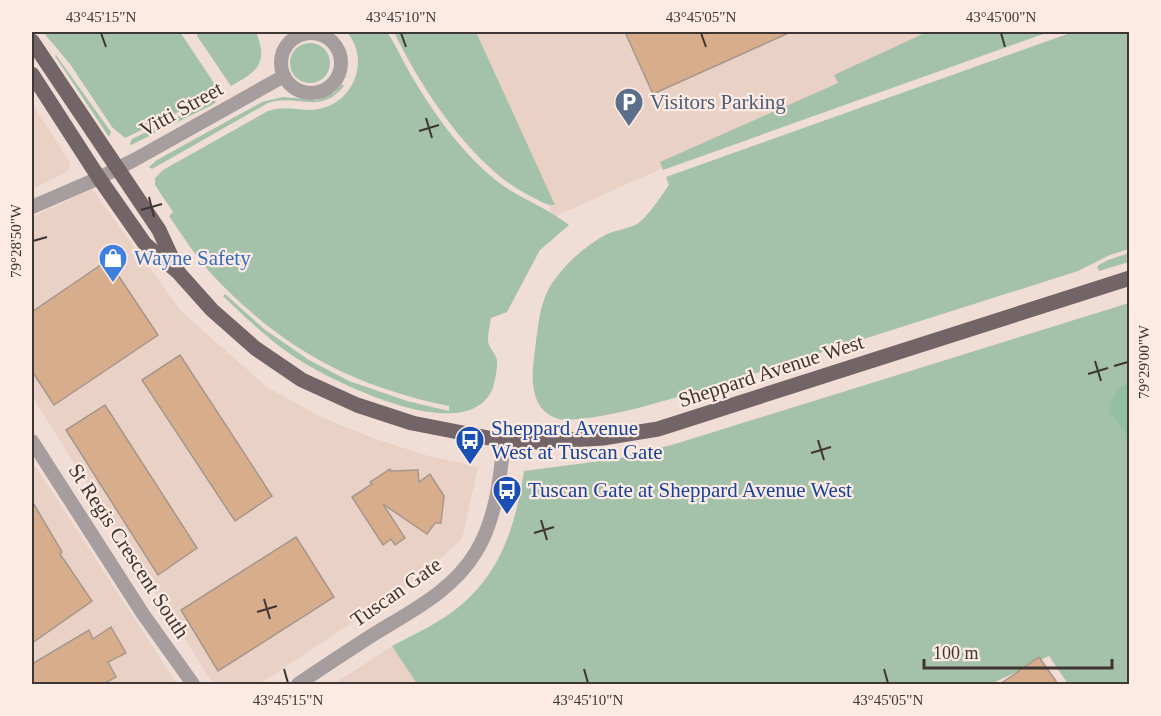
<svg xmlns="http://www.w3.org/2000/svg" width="1161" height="716" font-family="'Times New Roman',serif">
	<rect width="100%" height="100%" fill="#f0ded6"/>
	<!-- built -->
	<g fill="#e9d1c5">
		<polygon points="469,32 965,32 554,217"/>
		<polygon points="32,103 69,161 70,169 63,174 32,189"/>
		<polygon points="92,189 181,311 267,387 319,416 373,438 425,455 478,467 462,539 419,578 260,684 213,684 32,396 32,217"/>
		<polygon points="32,461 177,684 32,684"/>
		<polygon points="392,646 417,684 334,684"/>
	</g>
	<!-- green -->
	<g fill="#a4c1aa">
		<polygon points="43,32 180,32 216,86 218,93 125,138 112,127 70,64"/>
		<path d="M197,32H256C268,62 259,71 231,86L197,36Z"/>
		<path d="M347,32H387C397,47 404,64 414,80C436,117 464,155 498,182C522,200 545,206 569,225L540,250L507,312L491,318C490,325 488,333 488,340C488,348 497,354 497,361C498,366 494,388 491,392C462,447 332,381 296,358C269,340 246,318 223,296L225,294L264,329L309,360L349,381L407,401L449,411V406C368,389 303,360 242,304C228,291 215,279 203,264C191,249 180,232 169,216L173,212L155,185V178L163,170L268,111C283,106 294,109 309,110C333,110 352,94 357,71C360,57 356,43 347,32Z"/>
		<path d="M394,32H476L555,205C546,206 539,200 530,196C473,168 421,88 394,32Z"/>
		<polygon points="927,32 1049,32 663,170 660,162 838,83 834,75"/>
		<path d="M1073,32H1129V249L1110,255L1078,271L693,393C655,403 616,416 577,419C572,419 564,421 559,419C531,412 531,380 534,358C538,331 538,301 555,279C568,261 587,245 607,234C616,230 628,229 637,224C648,217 661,196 669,185L666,177Z"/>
		<circle cx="310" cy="63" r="20"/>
		<polygon points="56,55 111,132 109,137 55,56"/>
		<path d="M342,84L344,86C320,116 297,93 268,103L152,169L149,167L157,160L262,102L283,97L317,100L334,93Z"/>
		<polygon points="217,98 215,103 210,106 131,145 130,144 132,139"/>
		<polygon points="1129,253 1129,262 1099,271 1097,266 1108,260"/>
		<path d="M1129,303V684H1068L1049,656L991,684H417L392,646C409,637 428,628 445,617C498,582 515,530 524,471L616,459L675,444Z"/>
	</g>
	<!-- forest -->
	<path fill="#93c09e" d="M1129,383V438L1110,413C1111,398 1115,389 1129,383Z"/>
	<!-- building -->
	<g fill="#d8ad8c" stroke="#a4978d" stroke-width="1.5">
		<polygon points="625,32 791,32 653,94"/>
		<polygon points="108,260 158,335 54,405 32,371 32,312"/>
		<polygon points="180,355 272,496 235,521 142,380"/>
		<polygon points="105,405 197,548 158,575 66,430"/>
		<polygon points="390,469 391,471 418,470 419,482 430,474 444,496 441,523 435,523 427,534 383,504 405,538 395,545 391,539 383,545 352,497 372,484 370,482"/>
		<polygon points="32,501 62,552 60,554 92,601 32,643"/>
		<polygon points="296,537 334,597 218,671 181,610"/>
		<polygon points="111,627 126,653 108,662 116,677 103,684 32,684 32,664 89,630 93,639"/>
		<polygon points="1039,657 1058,684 1000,684"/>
	</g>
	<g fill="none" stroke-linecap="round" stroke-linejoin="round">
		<!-- minor -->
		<g stroke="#a69d9f" stroke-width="14">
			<circle cx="311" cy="63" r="30"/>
			<polyline points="32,207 99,178 136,159 284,76"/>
			<polyline points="32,441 143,614 193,684"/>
			<path d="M298,684C322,668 346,652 371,636C409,612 452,592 476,552C496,519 500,479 504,441"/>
		</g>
		<!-- major -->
		<g stroke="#736467" stroke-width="15">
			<polyline points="32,41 159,230 177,269"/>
			<polyline points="32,74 99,178 145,244 178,272 212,310 255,348 302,380 357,405 412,423 504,441 538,442 603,438 658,429 1130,278"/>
		</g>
	</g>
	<!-- ticks -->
	<path fill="none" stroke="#3d3633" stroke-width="2" d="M101,33L106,47M401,33L406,47M701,33L706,47M1001,33L1005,47M426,118L432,138M419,131L439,125M149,197L154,217M141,210L162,204M33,241L47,237M1095,361L1101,381M1114,366L1128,362M1088,374L1108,368M818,440L824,460M811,453L831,447M541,520L547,540M534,533L554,527M264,599L270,619M257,612L277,606M284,669L288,683M584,669L588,683M884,669L888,683"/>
	<!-- icons -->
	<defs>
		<g id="parking-pin" transform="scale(1.5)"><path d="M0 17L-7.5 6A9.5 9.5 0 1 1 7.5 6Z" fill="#5c6f8a" stroke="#fdebe3"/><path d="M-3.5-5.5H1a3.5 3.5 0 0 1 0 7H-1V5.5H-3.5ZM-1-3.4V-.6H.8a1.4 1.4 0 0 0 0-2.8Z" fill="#fff"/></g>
		<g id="shop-pin" transform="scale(1.5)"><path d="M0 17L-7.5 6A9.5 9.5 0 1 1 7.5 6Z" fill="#3f7fe0" stroke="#fdebe3"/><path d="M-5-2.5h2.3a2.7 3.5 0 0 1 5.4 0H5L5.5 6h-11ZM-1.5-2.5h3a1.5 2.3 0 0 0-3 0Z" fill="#fff"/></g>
		<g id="bus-pin" transform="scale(1.5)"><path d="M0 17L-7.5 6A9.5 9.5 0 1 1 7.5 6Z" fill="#1a4fb4" stroke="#fdebe3"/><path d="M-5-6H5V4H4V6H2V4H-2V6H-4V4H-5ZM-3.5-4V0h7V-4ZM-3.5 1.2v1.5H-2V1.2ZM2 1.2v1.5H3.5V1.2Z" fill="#fff"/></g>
	</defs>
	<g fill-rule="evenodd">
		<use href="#parking-pin" x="629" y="102"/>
		<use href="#shop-pin" x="113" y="258"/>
		<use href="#bus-pin" x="470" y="440"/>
		<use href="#bus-pin" x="507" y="490"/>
	</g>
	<g text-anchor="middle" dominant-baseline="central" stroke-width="4.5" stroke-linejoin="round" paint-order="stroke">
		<!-- service labels -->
		<g font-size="21" fill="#4e5e75" stroke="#fdebe3" text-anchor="start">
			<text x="650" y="102">Visitors Parking</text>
		</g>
		<!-- street labels -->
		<g font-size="21" fill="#3d3633" stroke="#fdebe3">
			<text transform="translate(181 109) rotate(-29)">Vitti Street</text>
			<text transform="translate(771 371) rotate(-18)">Sheppard Avenue West</text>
			<text transform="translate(129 551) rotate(57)">St Regis Crescent South</text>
			<text transform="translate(396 592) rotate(-35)">Tuscan Gate</text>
		</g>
		<!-- shop labels -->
		<g font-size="21" fill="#366cbe" stroke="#fdebe3" text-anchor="start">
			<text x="134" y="258">Wayne Safety</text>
		</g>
		<!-- transit labels -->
		<g font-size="21" fill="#164399" stroke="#fdebe3" text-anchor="start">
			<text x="491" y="428">Sheppard Avenue<tspan x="491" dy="24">West at Tuscan Gate</tspan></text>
			<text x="528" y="490">Tuscan Gate at Sheppard Avenue West</text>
		</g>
	</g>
	<!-- border -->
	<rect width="1161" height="716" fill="none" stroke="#fdebe3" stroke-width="66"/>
	<!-- scale -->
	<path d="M924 659v9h188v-9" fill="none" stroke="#3d3633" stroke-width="3"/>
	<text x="933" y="659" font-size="18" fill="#3d3633" stroke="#fdebe3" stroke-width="4.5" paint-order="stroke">100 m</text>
	<rect x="33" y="33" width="1095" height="650" fill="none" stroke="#3d3633" stroke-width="2"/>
	<g font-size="15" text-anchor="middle" fill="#3d3633">
		<text x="101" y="22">43°45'15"N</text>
		<text x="401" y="22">43°45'10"N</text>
		<text x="701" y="22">43°45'05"N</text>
		<text x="1001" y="22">43°45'00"N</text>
		<text transform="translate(16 241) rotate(-90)" y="5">79°28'50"W</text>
		<text transform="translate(1144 362) rotate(-90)" y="5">79°29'00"W</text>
		<text x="288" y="705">43°45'15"N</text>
		<text x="588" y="705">43°45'10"N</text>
		<text x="888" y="705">43°45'05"N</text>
	</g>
</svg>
